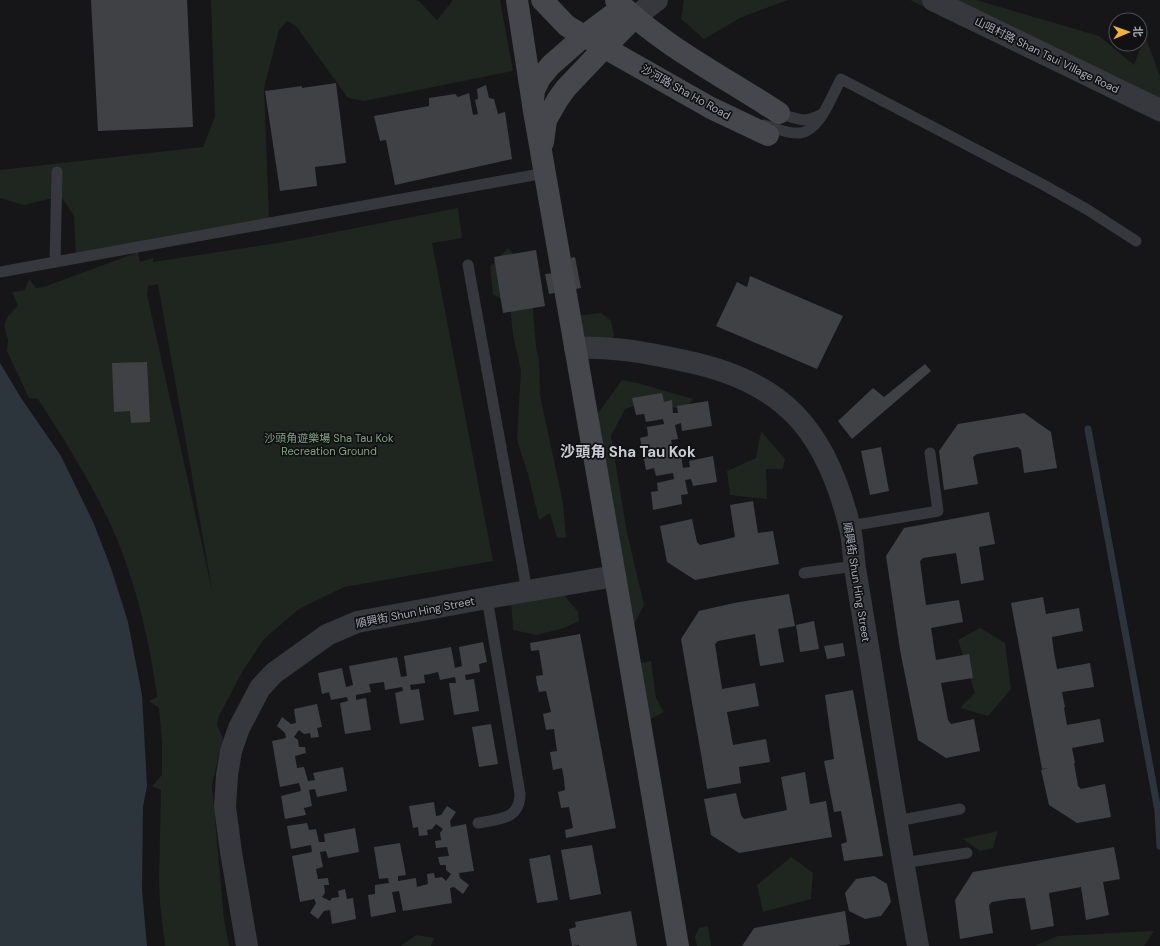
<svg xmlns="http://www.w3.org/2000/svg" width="1160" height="946" font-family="'DM Sans','Noto Sans SC',sans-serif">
	<rect width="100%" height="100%" fill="#161618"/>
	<!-- green -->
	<g fill="#1e261f" fill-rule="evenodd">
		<path d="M211,0H415L419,1L437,20L453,0H500L513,71L364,101L348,98L296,26L287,21L279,30L264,88L269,219L138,252L140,262L153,258V262L284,242L458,208L462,238L432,243L493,561L344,587L299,609L264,639L242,672L219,716L217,725L223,738L212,785L224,919L229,946H165L160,904L159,880L161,790L152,786L162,775V742L159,708L149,701L157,697C150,640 133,571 108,519C88,477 63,438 38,399L29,398L7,351L8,340L4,326L8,316L18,306L12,292L25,290L29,279L36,288L44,287L136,253L76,254L74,216L61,196L24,205L0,198V170L203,147L215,117ZM158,284L213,595L147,294L148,286Z"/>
		<polygon points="684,0 788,0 742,17 704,39 681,19"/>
		<polygon points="910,0 976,0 1099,36 1134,65 1145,36 1160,76 1160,123"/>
		<polygon points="508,248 530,272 536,347 539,360 540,395 563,503 566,537 557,538 550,513 539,520 528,474 517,440 521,370 513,335 510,305 493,294 490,267"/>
		<polygon points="601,313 611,321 614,336 600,352 560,318"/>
		<polygon points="622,380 641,384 693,399 685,410 648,401 625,409 611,436 627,533 644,605 630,632 594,419"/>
		<polygon points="761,431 785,459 783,469 766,469 767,499 730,495 727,471 756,458"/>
		<polygon points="560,590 578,612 579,621 564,628 537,635 513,630 511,600"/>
		<polygon points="980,628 1005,643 1011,689 988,716 960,708 975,693 958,640"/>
		<polygon points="651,661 656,698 664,712 645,722 636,664"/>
		<polygon points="998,831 993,848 980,851 963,839"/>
		<polygon points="791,857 813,873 811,899 763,912 757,885"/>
		<polygon points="708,926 711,946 697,946 695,936 699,928"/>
		<polygon points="1154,931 1144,946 1034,946 1058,936"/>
		<polygon points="416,935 434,938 431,946 401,946"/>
	</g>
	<!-- water -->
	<polygon fill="#2c353c" points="0,363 21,398 61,456 94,524 111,568 128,622 142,695 147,786 143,807 142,890 147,946 0,946"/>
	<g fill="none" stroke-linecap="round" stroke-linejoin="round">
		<!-- stream -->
		<polyline stroke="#2c353c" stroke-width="7" points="1088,429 1158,811 1160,846"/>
	</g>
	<!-- building -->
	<g fill="#404145">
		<polygon points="91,0 187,0 193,127 98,131"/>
		<polygon points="336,83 346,163 315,167 317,186 280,191 265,91 302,86 302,88"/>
		<polygon points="486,85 489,98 494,99 498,114 505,112 512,159 395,185 386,140 380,141 374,116 429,106 429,98 455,94 458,97 469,93 473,115 478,114 475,100 478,99 477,89"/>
		<polygon points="536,250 545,306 503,313 494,257"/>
		<polygon points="575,257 581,288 549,294 545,274 554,273 552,262"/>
		<polygon points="750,276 843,316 817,369 716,326 737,282 747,287"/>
		<polygon points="147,362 150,422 131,423 130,411 114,412 112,363"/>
		<polygon points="925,364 931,371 852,439 838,421 873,388 884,397"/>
		<polygon points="662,393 664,402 672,400 673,413 678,413 677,406 708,401 712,426 682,431 681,423 675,425 678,439 671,440 674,456 681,454 683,468 690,467 689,461 713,456 717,482 693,486 691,479 685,480 688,494 681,495 682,504 653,510 651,492 658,491 657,483 674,479 673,473 656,476 654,468 646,470 640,438 648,436 647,427 664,424 663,419 646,422 644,414 636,415 632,398"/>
		<polygon points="1024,413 1051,432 1057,468 1024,473 1021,450 1018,447 977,454 973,457 978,484 944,490 939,451 958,424"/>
		<polygon points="881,447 889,491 870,495 861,451"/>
		<polygon points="753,501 758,533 773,531 779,564 695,580 667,562 660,526 692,519 697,542 700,545 723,540 735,537 730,505"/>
		<polygon points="989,512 995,544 979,547 984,580 961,584 956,553 923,558 920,561 926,605 959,600 963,622 931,628 936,660 969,654 973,678 941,683 948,720 951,724 974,719 980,751 946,758 918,740 900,650 886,556 904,528"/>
		<polygon points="789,594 795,626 778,629 784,662 760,666 755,634 718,641 715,644 722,689 755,683 759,706 727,712 733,745 766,739 770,762 739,767 741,783 707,789 681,639 699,611 734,603"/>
		<polygon points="1043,597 1046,614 1079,608 1083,631 1052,637 1054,653 1057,669 1090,663 1094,687 1062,692 1065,707 1064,708 1067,725 1100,719 1104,742 1072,748 1075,763 1074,763 1078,786 1081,789 1105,784 1111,817 1077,823 1049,805 1041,770 1048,768 1042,769 1011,603"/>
		<polygon points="814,621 819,649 800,652 796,625"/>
		<polygon points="580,634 616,828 566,838 565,830 573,828 571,818 569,807 561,808 558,792 565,790 564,779 562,768 553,770 550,752 557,751 554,729 546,730 543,714 551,712 546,691 539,692 537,684 536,676 543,675 539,650 531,651 530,643"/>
		<polygon points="483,642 487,662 479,664 480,672 465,675 466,680 474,679 479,711 454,715 449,683 456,683 455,677 440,680 438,672 430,674 424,675 425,683 410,685 411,690 419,689 424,720 400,724 395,693 403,691 402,687 385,690 384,682 369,684 371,692 356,695 356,700 366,698 371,730 345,734 340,703 348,701 347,697 331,700 329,692 322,694 318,673 342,668 346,687 353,685 349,666 397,657 401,677 407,676 404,656 451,647 455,668 462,666 459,647"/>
		<polygon points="843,643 845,656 827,659 824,646"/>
		<polygon points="853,690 883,856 844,861 841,844 847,842 841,811 834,812 824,761 834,759 825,695"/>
		<polygon points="317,704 322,727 317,728 319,737 311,738 310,733 304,734 299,730 294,737 298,740 299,747 305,747 306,753 295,756 297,768 304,767 308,781 315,780 313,773 343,767 347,791 317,797 315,789 309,790 312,806 304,808 306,815 285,819 281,796 301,791 299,783 280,787 272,741 286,738 285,733 277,726 282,717 291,724 296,723 294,709"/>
		<polygon points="491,724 498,764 479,767 472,727"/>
		<polygon points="805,772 810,804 826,801 832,837 739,853 711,835 704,799 736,793 741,815 744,819 787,810 781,777"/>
		<polygon points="434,802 436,816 441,815 447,806 456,812 450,821 451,827 466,824 474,871 459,873 460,878 469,885 463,894 454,887 450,888 452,903 403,911 399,891 392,892 396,912 371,917 368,895 375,894 375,885 389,883 388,878 379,879 374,847 400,843 406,875 398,876 398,881 416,878 417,887 428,884 427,874 434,873 435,878 442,877 446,881 451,874 446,870 446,865 440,865 438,857 449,856 447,847 436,848 435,841 441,840 440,833 443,829 436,824 432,829 427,830 428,835 419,836 418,827 413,828 409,806"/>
		<polygon points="307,823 309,830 316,829 319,842 325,842 324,834 355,828 359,852 328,858 326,851 320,852 323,867 316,869 318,879 328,878 329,885 324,885 325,893 322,897 330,901 332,898 339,897 338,891 345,889 347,899 353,898 356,919 332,924 330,910 324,911 318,919 310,913 316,903 314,899 300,902 292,856 312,852 311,845 291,849 287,826"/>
		<polygon points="592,845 601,894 570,900 561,850"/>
		<polygon points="1114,847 1120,879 1103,882 1109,915 1086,920 1081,887 1049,893 1054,926 1031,930 1025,898 1010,899 992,902 989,905 993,933 960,939 955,900 973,872"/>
		<polygon points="550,855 558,900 537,903 529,859"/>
		<polygon points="874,876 887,884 891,902 881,916 865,919 849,911 845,893 856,879"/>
		<polygon points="631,911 637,946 579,946 579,945 572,946 569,929 576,927 575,922"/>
		<polygon points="845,911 850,944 837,946 742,946 754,928"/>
	</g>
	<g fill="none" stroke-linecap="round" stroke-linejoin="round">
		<!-- lane -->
		<g stroke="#37383d" stroke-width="11">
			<path d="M779,113C796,119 805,124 822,114"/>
			<path d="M764,125C775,128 787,134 800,133C820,131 832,95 841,79L1042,184L1088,210L1136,241"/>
			<polyline points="57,172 55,262 545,173"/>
			<polyline points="468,265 527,591"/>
			<polyline points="0,272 55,262"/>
			<polyline points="850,526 938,511 930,453"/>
			<polyline points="804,573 855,566"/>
			<polyline points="897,821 960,809"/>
			<path d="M478,823C498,819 520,820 520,794L487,598"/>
			<polyline points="903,863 967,853"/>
		</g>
		<!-- street -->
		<g stroke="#37383d" stroke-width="22">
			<polyline points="933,0 1160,110"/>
			<polyline points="635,17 657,0"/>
			<path d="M575,348C614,346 647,353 685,361C783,381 825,429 849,524C853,538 853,553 855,568C860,600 866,633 871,665C886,759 901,853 918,946"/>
			<polyline points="247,946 231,852 225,807 227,775 231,751 239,728 260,688 274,673 327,635 357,622 487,598 615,576"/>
		</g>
		<!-- secondary -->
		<g stroke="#45474d" stroke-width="22">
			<polyline points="517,0 534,111 615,576 678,946"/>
			<polyline points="542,0 567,26 584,36 711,108 768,135"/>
			<path d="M616,0C661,45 726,78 779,113"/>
			<polyline points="533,100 534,90 540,78 551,65 584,36 623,7"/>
			<polyline points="543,142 546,120 558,99 566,88 605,47 635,17"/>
		</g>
	</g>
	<g text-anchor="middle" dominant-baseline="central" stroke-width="3.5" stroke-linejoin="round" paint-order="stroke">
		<!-- street labels -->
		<g font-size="11" fill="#a8adb8" stroke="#111113">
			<text transform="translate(1047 55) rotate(26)">山咀村路 Shan Tsui Village Road</text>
			<text transform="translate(686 92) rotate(29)">沙河路 Sha Ho Road</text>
			<text transform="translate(857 582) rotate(81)">順興街 Shun Hing Street</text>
			<text transform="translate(415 612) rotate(-11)">順興街 Shun Hing Street</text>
		</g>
		<!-- park labels -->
		<g font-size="11" fill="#7fa381" stroke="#111113">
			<text x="329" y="438">沙頭角遊樂場 Sha Tau Kok<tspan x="329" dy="13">Recreation Ground</tspan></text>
		</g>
		<!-- district labels -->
		<g font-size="15" font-weight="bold" fill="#c9ccd4" stroke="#111113">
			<text x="628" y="452">沙頭角 Sha Tau Kok</text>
		</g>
	</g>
	<!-- north arrow -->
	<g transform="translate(1128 32) rotate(88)"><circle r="19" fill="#111113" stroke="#4d4f55"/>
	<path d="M0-3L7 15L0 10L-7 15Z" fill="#f2b134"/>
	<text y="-6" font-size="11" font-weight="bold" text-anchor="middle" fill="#a8adb8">北</text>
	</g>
</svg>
